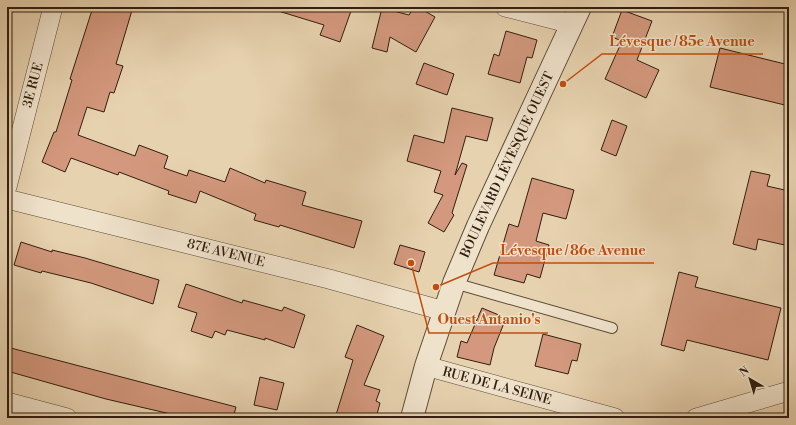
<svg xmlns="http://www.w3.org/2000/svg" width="796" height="425" font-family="'Libre Bodoni',serif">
	<rect width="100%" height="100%" fill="#e7d2af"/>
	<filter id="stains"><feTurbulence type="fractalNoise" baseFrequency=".005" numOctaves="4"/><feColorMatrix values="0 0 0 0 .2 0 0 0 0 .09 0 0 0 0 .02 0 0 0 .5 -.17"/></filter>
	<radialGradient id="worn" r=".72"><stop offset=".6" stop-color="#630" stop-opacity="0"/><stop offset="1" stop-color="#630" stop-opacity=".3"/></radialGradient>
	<!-- building -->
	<g fill="#d3987d" stroke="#311e0f">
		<polygon points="93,7 133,7 116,64 123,66 114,93 110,92 104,112 87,107 78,135 135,156 139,145 168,156 164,168 187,176 189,170 225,182 230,168 265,183 266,180 306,192 302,205 362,221 354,248 280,225 279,227 254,220 256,214 200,191 196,203 168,194 169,191 119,172 118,175 71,158 65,172 42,162 54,132 56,132 72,80 70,79"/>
		<polygon points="276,7 340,7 351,11 340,42 320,35 324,25 275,10"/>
		<polygon points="414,7 418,7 435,17 416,52 390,37 387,52 372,48 382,8 409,15"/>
		<polygon points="622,10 652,21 637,60 659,70 646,98 605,79 622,41 612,37"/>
		<polygon points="506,31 537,40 532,58 527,57 520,83 488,74 494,54 499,56"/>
		<polygon points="720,48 789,65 789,106 710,87"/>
		<polygon points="424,63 454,74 447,95 416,84"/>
		<polygon points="452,108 493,118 487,141 466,136 455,175 462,163 467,165 452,213 454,215 444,232 428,223 443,195 434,192 441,171 407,161 414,135 444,143"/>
		<polygon points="612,120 627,126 616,156 601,150"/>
		<polygon points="751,171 770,175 767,186 789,191 789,246 758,239 756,250 733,244"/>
		<polygon points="532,178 574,190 566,219 543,213 536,241 549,245 540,278 527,274 524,283 494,275 509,224 518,227"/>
		<polygon points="21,242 52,252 52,250 85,258 159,280 153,304 91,283 42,271 41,273 14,265"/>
		<polygon points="400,245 425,252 419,272 394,264"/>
		<polygon points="679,272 698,277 695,287 781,308 768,360 687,340 684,351 661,345"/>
		<polygon points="186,284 242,303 243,300 282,311 284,307 305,315 294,348 265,338 265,340 227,330 225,335 215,331 212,338 191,331 197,313 178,307"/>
		<polygon points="482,308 506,318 494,348 490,365 457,357 461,341 467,343"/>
		<polygon points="357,325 384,336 364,385 380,390 376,401 380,403 376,418 335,418 353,360 345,357"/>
		<polygon points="543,334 581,344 577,361 572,360 568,374 535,366"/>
		<polygon points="7,347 236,407 233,418 188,418 106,399 7,371"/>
		<polygon points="260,377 284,383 277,410 254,405"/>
	</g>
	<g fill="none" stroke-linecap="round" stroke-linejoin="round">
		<!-- service casing -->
		<g stroke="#5e4b37" stroke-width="12">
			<polyline id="service" points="454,283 612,328"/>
		</g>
		<!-- minor casing -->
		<g stroke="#5e4b37" stroke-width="20">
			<g id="minor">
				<polyline points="505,7 572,24"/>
				<polyline points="7,187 53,7"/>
				<polyline points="7,199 329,279 444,311"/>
				<polyline points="426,366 615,418"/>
				<polyline points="7,402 67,418"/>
				<polyline points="696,418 789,391"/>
			</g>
		</g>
		<!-- tertiary casing -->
		<g stroke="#5e4b37" stroke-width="24">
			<polyline id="tertiary" points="412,418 426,366 454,283 478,226 580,7"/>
		</g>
		<!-- service -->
		<use href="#service" stroke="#efe2cb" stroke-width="10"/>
		<!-- minor -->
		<use href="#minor" stroke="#efe2cb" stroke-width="19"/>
		<!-- tertiary -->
		<use href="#tertiary" stroke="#efe2cb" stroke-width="22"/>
	</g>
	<g text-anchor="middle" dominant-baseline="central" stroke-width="3" stroke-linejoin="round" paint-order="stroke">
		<!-- street labels -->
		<g font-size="13" fill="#311e0f" stroke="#efe2cb">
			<text transform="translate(33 85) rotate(-75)">3E RUE</text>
			<text transform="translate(507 165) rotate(-65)">BOULEVARD LÉVESQUE OUEST</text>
			<text transform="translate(226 253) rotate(14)">87E AVENUE</text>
			<text transform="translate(497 386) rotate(15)">RUE DE LA SEINE</text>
		</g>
	</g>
	<!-- callouts -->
	<path fill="none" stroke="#c34d0d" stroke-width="1.5" d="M563 84L602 54H763M436 287L493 263H654M411 263L429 333H548"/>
	<g fill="#c34d0d" stroke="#efe2cb" stroke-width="1.5">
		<circle cx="563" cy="84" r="4"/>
		<circle cx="436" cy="287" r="4"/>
		<circle cx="411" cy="263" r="4"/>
	</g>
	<g font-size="14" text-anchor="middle" font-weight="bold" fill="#c34d0d" stroke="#efe2cb" stroke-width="3" stroke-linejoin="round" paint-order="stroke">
		<text x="682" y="46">Lévesque / 85e Avenue</text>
		<text x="573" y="255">Lévesque / 86e Avenue</text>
		<text x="489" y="324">Ouest Antanio's</text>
	</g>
	<!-- margin -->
	<rect width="796" height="425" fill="none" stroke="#e7d2af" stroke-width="24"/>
	<rect x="8" y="8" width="780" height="409" fill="none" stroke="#311e0f" stroke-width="2"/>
	<rect x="12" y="12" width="772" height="401" fill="none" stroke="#311e0f"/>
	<!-- north arrow -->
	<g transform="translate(750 379) rotate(322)" stroke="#efe2cb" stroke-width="3" paint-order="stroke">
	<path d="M0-3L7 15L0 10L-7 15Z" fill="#311e0f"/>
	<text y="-6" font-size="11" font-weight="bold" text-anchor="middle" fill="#311e0f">N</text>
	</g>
	<rect width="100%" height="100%" filter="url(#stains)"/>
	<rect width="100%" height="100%" fill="url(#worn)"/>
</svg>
